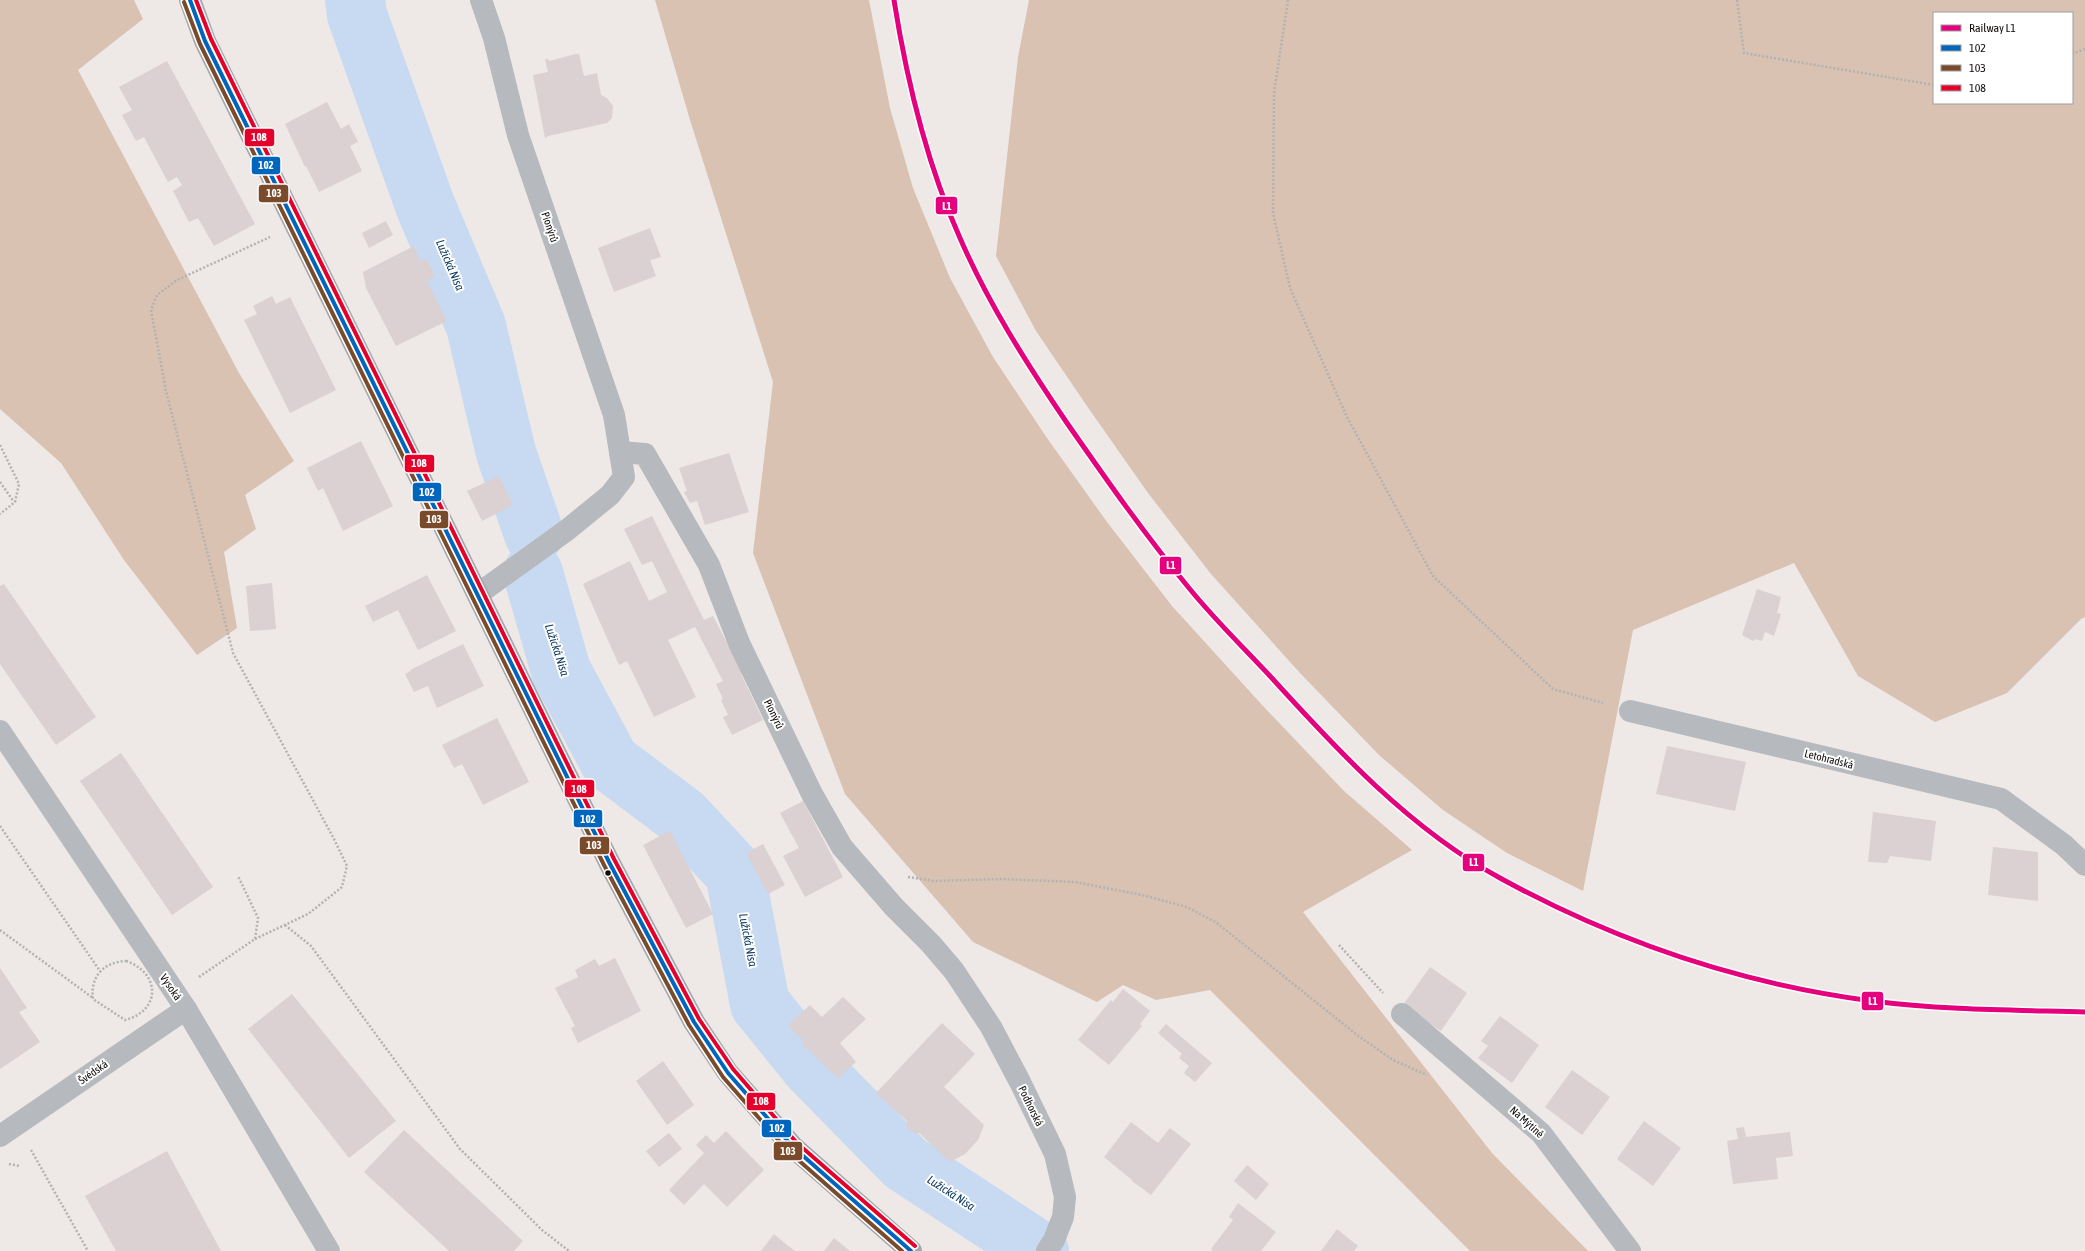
<svg xmlns="http://www.w3.org/2000/svg" width="2085" height="1251" font-family="'Asap Condensed',sans-serif">
	<rect width="100%" height="100%" fill="#eee9e6"/>
	<!-- forest -->
	<g fill="#d9c2b2" fill-rule="evenodd">
		<polygon points="0,0 134,0 143,19 78,70 239,373 294,461 245,495 256,529 224,552 237,628 197,655 124,560 61,463 0,409"/>
		<polygon points="655,0 869,0 890,108 913,188 950,278 993,357 1047,438 1107,522 1172,606 1263,706 1344,791 1412,850 1303,912 1492,1153 1588,1251 1470,1251 1210,990 1156,1000 1123,985 1097,1002 973,942 845,794 753,553 773,382 690,120"/>
		<path d="M1029,0H2085V617L2081,619L2007,693L1935,722L1858,676L1794,563L1633,630L1583,891L1507,853L1443,810L1379,755L1300,673L1211,574L1148,493L1089,409L1036,331L996,256L1018,57ZM1934,13H2072V103H1934Z"/>
	</g>
	<g fill="none" stroke-linecap="round" stroke-linejoin="round">
		<!-- river -->
		<g stroke="#c8daf1" stroke-width="60">
			<polyline points="355,0 357,15 425,205 476,326 506,453 534,534"/>
			<polyline points="533,573 561,671 610,762 682,816 735,873 760,1004 811,1067 905,1163 1039,1251"/>
		</g>
	</g>
	<!-- building -->
	<g fill="#dbd0d2">
		<polygon points="576,54 579,54 584,76 597,73 601,95 607,98 613,106 612,118 607,123 548,136 545,138 533,75 548,72 545,59 548,59 549,61"/>
		<polygon points="167,61 255,224 214,246 198,218 189,222 173,191 182,185 177,177 168,182 144,137 136,141 122,115 132,110 119,87"/>
		<polygon points="327,102 341,129 349,124 358,142 350,146 362,171 319,192 306,166 305,167 285,124"/>
		<polygon points="386,221 393,235 369,248 362,233"/>
		<polygon points="650,228 661,257 650,260 656,276 614,292 598,248"/>
		<polygon points="414,246 420,261 426,258 435,277 427,281 447,321 396,346 366,288 363,272"/>
		<polygon points="272,296 276,304 290,297 336,390 290,413 244,320 257,314 253,306"/>
		<polygon points="361,441 393,506 343,531 323,488 318,491 307,468"/>
		<polygon points="729,453 749,512 705,525 697,501 690,503 684,492 687,491 679,468"/>
		<polygon points="499,476 513,505 482,521 467,491"/>
		<polygon points="652,516 704,620 713,616 743,674 741,674 763,720 732,735 723,717 728,715 721,700 723,699 716,684 723,681 695,627 668,640 696,697 654,717 627,661 619,665 583,584 630,561 649,601 667,592 652,561 642,565 624,529"/>
		<polygon points="427,575 456,631 418,650 398,610 373,622 365,606"/>
		<polygon points="272,583 276,629 250,631 246,586"/>
		<polygon points="4,584 96,717 56,745 0,664 0,586"/>
		<polygon points="1757,589 1781,597 1777,613 1781,614 1774,636 1765,632 1762,641 1756,639 1753,641 1742,635"/>
		<polygon points="463,644 484,686 437,708 428,686 414,692 405,674 411,671 410,670"/>
		<polygon points="497,718 529,782 483,805 462,764 454,768 442,745"/>
		<polygon points="1667,746 1746,762 1735,811 1656,794"/>
		<polygon points="121,753 213,887 172,915 80,781"/>
		<polygon points="803,801 843,877 805,897 783,856 799,848 780,813"/>
		<polygon points="1873,812 1936,821 1931,861 1890,856 1887,863 1868,862"/>
		<polygon points="670,831 713,914 686,928 643,845"/>
		<polygon points="763,844 785,885 768,894 746,853"/>
		<polygon points="1993,847 2038,852 2038,901 1988,895"/>
		<polygon points="615,958 641,1011 578,1043 571,1028 575,1026 555,988 578,977 575,970 595,959 599,966"/>
		<polygon points="1430,967 1467,993 1441,1031 1403,1005"/>
		<polygon points="0,968 27,1008 19,1012 40,1042 0,1069"/>
		<polygon points="1123,989 1150,1011 1140,1024 1142,1026 1109,1065 1078,1040 1111,1000 1113,1002"/>
		<polygon points="292,994 396,1121 349,1158 248,1029"/>
		<polygon points="843,997 866,1019 840,1043 856,1062 838,1078 802,1044 804,1042 788,1025 810,1005 822,1017"/>
		<polygon points="1500,1016 1539,1045 1512,1083 1478,1058 1488,1046 1481,1041"/>
		<polygon points="942,1023 975,1054 944,1087 984,1125 978,1140 965,1154 950,1162 919,1133 915,1134 906,1126 907,1121 876,1093"/>
		<polygon points="1166,1024 1212,1063 1195,1082 1184,1073 1189,1066 1179,1058 1182,1054 1158,1033"/>
		<polygon points="663,1061 694,1105 667,1125 636,1081"/>
		<polygon points="1572,1070 1610,1097 1582,1135 1545,1107"/>
		<polygon points="1644,1121 1681,1148 1653,1186 1617,1159"/>
		<polygon points="1131,1122 1158,1143 1170,1128 1191,1144 1151,1195 1132,1181 1132,1180 1104,1157"/>
		<polygon points="1744,1127 1746,1137 1790,1132 1793,1156 1776,1158 1778,1179 1733,1184 1727,1141 1738,1139 1736,1128"/>
		<polygon points="404,1130 523,1241 514,1251 449,1251 364,1172"/>
		<polygon points="726,1131 764,1170 727,1207 704,1184 684,1205 669,1190 704,1153 696,1145 706,1135 714,1143"/>
		<polygon points="669,1133 682,1149 659,1167 646,1151"/>
		<polygon points="167,1151 221,1251 116,1251 85,1196"/>
		<polygon points="1247,1165 1269,1184 1256,1200 1234,1181"/>
		<polygon points="1238,1203 1276,1232 1261,1251 1213,1251 1211,1249 1233,1220 1229,1217"/>
		<polygon points="1337,1229 1358,1246 1354,1251 1321,1251"/>
		<polygon points="774,1234 787,1245 795,1251 761,1251"/>
		<polygon points="834,1238 850,1251 824,1251"/>
	</g>
	<g fill="none" stroke-linecap="round" stroke-linejoin="round">
		<!-- path -->
		<g stroke="#b2b2b3" stroke-width="2.5" stroke-dasharray="2 2" stroke-linecap="butt">
			<polyline points="1288,0 1274,93 1273,213 1290,288 1346,415 1433,576 1553,689 1603,703"/>
			<polyline points="1737,0 1744,53 1934,85"/>
			<polyline points="2072,54 2085,49"/>
			<polyline points="0,445 19,484 15,502 0,514"/>
			<polyline points="0,482 14,502"/>
			<polyline points="0,826 100,971"/>
			<polyline points="908,877 934,881 1002,879 1075,882 1142,895 1187,907 1217,923 1357,1035 1393,1060 1427,1075"/>
			<polyline points="285,925 311,946 460,1149 542,1230 569,1251"/>
			<polyline points="0,930 93,998"/>
			<polyline points="255,939 308,914 342,887 347,866 334,839 233,653 166,391 151,310 157,295 177,280 270,237"/>
			<polyline points="1339,945 1383,993"/>
			<path d="M126,961C161,973 161,1011 125,1020L93,999C90,976 104,962 126,961Z"/>
			<polyline points="199,977 255,939 258,918 238,876"/>
			<polyline points="31,1150 88,1251"/>
			<polyline points="9,1164 20,1166"/>
		</g>
		<!-- minor -->
		<g stroke="#b6b9bd" stroke-width="22">
			<polyline points="620,452 645,454 709,565 739,643 812,794 842,847 894,907 931,944 954,971 991,1027 1020,1082 1055,1154 1065,1197 1063,1217 1054,1240 1047,1251"/>
			<polyline points="478,594 567,530 610,495 624,477 614,415 518,135 494,38 481,0"/>
			<polyline points="1630,711 2001,799 2064,845 2085,865"/>
			<polyline points="0,731 186,1009 329,1251"/>
			<polyline points="1402,1014 1541,1133 1630,1251"/>
			<polyline points="0,1136 186,1009"/>
		</g>
		<!-- primary -->
		<polyline stroke="#a4a8ad" stroke-width="22" points="190,0 205,41 559,760 609,862 694,1022 728,1073 793,1147 911,1251"/>
		<!-- bus-1 casing -->
		<g stroke="#fff" stroke-width="7">
			<polyline id="bus-1" points="190,0 205,41 609,862 694,1022 728,1073 793,1147 911,1251"/>
		</g>
		<!-- bus-2 casing -->
		<g stroke="#fff" stroke-width="7">
			<polyline id="bus-2" points="184,2 200,44 604,865 689,1025 723,1077 788,1151 902,1251"/>
		</g>
		<!-- bus-3 casing -->
		<g stroke="#fff" stroke-width="7">
			<polyline id="bus-3" points="196,0 211,39 614,859 699,1019 733,1069 797,1143 915,1246"/>
		</g>
		<!-- bus-1 -->
		<use href="#bus-1" stroke="#0065bd" stroke-width="4"/>
		<!-- bus-2 -->
		<use href="#bus-2" stroke="#7a4b2a" stroke-width="4"/>
		<!-- bus-3 -->
		<use href="#bus-3" stroke="#e4002b" stroke-width="4"/>
		<!-- rail-1 casing -->
		<g stroke="#fff" stroke-width="8">
			<path id="rail-1" d="M894,0C907,82 926,162 960,238C988,303 1027,364 1067,423C1106,479 1145,535 1189,588C1214,619 1243,647 1270,676C1338,751 1410,829 1500,878C1615,941 1742,984 1872,1001C1942,1010 2014,1010 2085,1012"/>
		</g>
		<!-- rail-1 -->
		<use href="#rail-1" stroke="#e5007d" stroke-width="5"/>
	</g>
	<!-- markers -->
	<circle fill="#0e0b09" stroke="#fff" stroke-width="1.5" cx="608" cy="873" r="3.5"/>
	<g text-anchor="middle" dominant-baseline="central" stroke-width="4" stroke-linejoin="round" paint-order="stroke">
		<!-- street labels -->
		<g font-size="11" fill="#0e0b09" stroke="#fff">
			<text transform="translate(550 227) rotate(71)">Pionýrů</text>
			<text transform="translate(774 714) rotate(64)">Pionýrů</text>
			<text transform="translate(1829 759) rotate(14)">Letohradská</text>
			<text transform="translate(171 987) rotate(56)">Vysoká</text>
			<text transform="translate(93 1072) rotate(-35)">Švédská</text>
			<text transform="translate(1031 1106) rotate(64)">Podhorská</text>
			<text transform="translate(1527 1122) rotate(42)">Na Mýtině</text>
		</g>
		<!-- water labels -->
		<g font-size="12" font-style="italic" fill="#103b65" stroke="#fff">
			<text transform="translate(450 265) rotate(67)">Lužická Nisa</text>
			<text transform="translate(557 650) rotate(72)">Lužická Nisa</text>
			<text transform="translate(748 940) rotate(79)">Lužická Nisa</text>
			<text transform="translate(951 1193) rotate(33)">Lužická Nisa</text>
		</g>
	</g>
	<g stroke="#fff" stroke-width="1.5">
		<rect x="244" y="128" width="31" height="19" rx="4" fill="#e4002b"/>
		<rect x="251" y="156" width="30" height="19" rx="4" fill="#0065bd"/>
		<rect x="258" y="184" width="31" height="19" rx="4" fill="#7a4b2a"/>
		<rect x="935" y="196" width="23" height="19" rx="4" fill="#e5007d"/>
		<rect x="404" y="454" width="31" height="19" rx="4" fill="#e4002b"/>
		<rect x="412" y="482" width="30" height="20" rx="4" fill="#0065bd"/>
		<rect x="419" y="510" width="30" height="19" rx="4" fill="#7a4b2a"/>
		<rect x="1159" y="556" width="23" height="19" rx="4" fill="#e5007d"/>
		<rect x="564" y="779" width="31" height="19" rx="4" fill="#e4002b"/>
		<rect x="573" y="809" width="30" height="19" rx="4" fill="#0065bd"/>
		<rect x="579" y="836" width="31" height="19" rx="4" fill="#7a4b2a"/>
		<rect x="1462" y="853" width="23" height="19" rx="4" fill="#e5007d"/>
		<rect x="1861" y="991" width="23" height="20" rx="4" fill="#e5007d"/>
		<rect x="746" y="1092" width="30" height="19" rx="4" fill="#e4002b"/>
		<rect x="761" y="1119" width="31" height="19" rx="4" fill="#0065bd"/>
		<rect x="773" y="1141" width="30" height="20" rx="4" fill="#7a4b2a"/>
	</g>
	<g font-size="11" text-anchor="middle" font-weight="bold" fill="#fff">
		<text x="259" y="141">108</text>
		<text x="266" y="169">102</text>
		<text x="274" y="197">103</text>
		<text x="947" y="210">L1</text>
		<text x="419" y="467">108</text>
		<text x="427" y="496">102</text>
		<text x="434" y="523">103</text>
		<text x="1171" y="569">L1</text>
		<text x="579" y="793">108</text>
		<text x="588" y="823">102</text>
		<text x="594" y="849">103</text>
		<text x="1474" y="866">L1</text>
		<text x="1873" y="1005">L1</text>
		<text x="761" y="1105">108</text>
		<text x="777" y="1132">102</text>
		<text x="788" y="1155">103</text>
	</g>
	<!-- legend -->
	<rect x="1933" y="12" width="140" height="92" fill="#ffffff" stroke="#9f9d9d"/>
	<rect x="1941" y="25" width="20" height="6" fill="#e5007d" stroke="#9f9d9d"/>
	<text x="1969" y="32" font-size="12" fill="#0e0b09">Railway L1</text>
	<rect x="1941" y="45" width="20" height="6" fill="#0065bd" stroke="#9f9d9d"/>
	<text x="1969" y="52" font-size="12" fill="#0e0b09">102</text>
	<rect x="1941" y="65" width="20" height="6" fill="#7a4b2a" stroke="#9f9d9d"/>
	<text x="1969" y="72" font-size="12" fill="#0e0b09">103</text>
	<rect x="1941" y="85" width="20" height="6" fill="#e4002b" stroke="#9f9d9d"/>
	<text x="1969" y="92" font-size="12" fill="#0e0b09">108</text>
</svg>
